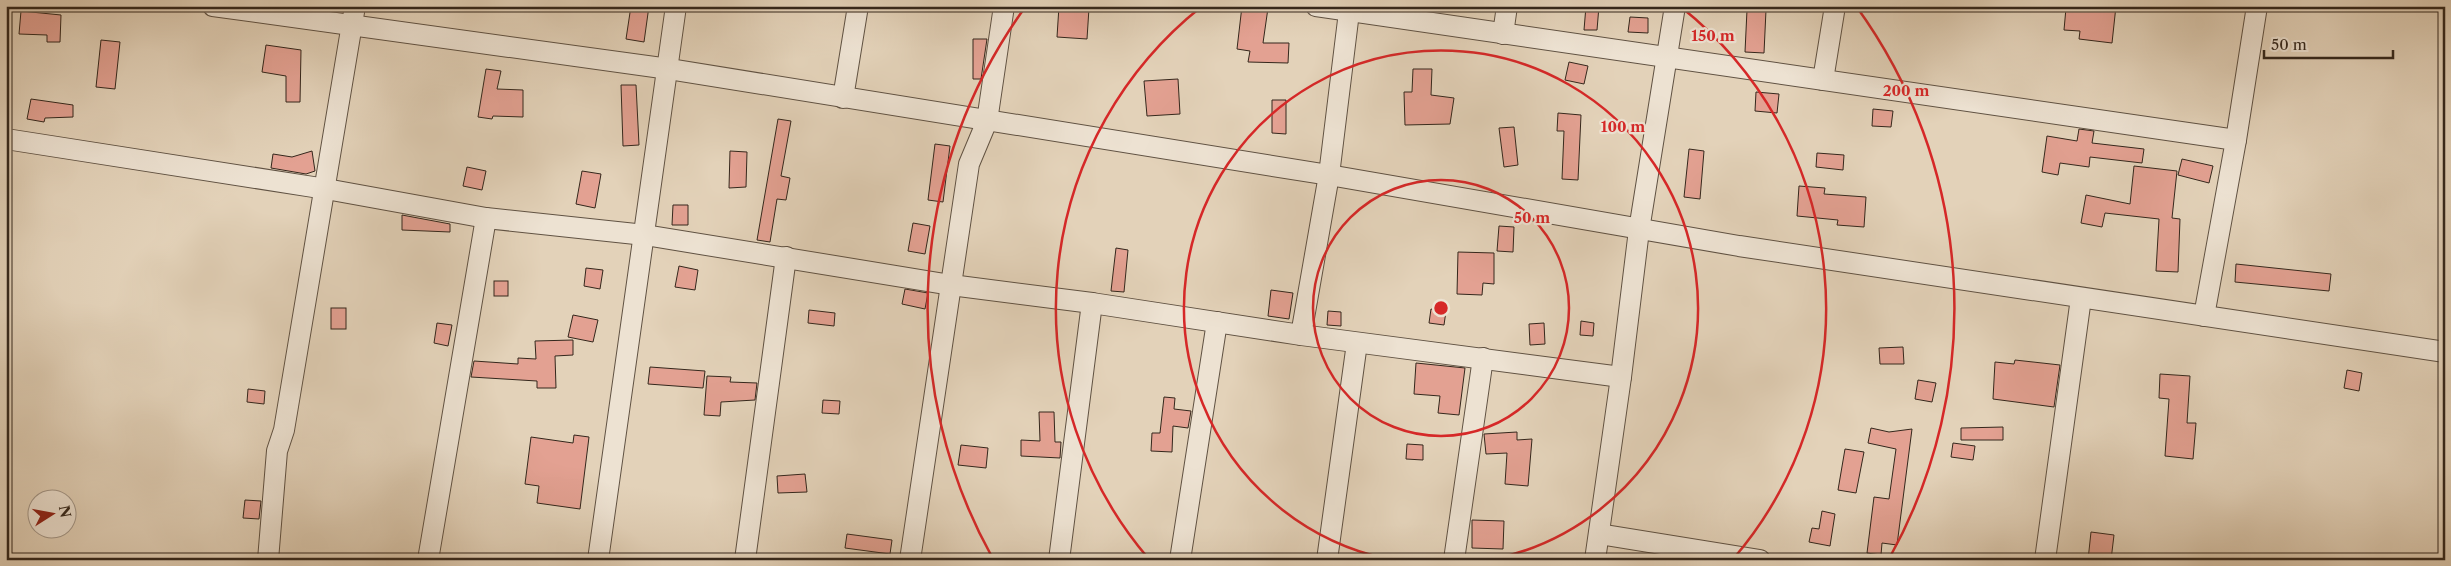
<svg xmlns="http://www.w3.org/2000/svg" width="2451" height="566" font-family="'Libre Caslon Text',serif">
	<rect width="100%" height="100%" fill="#e3d2b9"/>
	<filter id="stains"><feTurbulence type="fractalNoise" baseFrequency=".004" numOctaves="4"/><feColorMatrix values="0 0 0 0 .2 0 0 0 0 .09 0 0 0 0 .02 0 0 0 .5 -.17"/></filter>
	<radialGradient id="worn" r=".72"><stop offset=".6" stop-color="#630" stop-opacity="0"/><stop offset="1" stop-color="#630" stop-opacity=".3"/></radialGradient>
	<!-- building -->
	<g fill="#e3a192" stroke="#34271c">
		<polygon points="631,6 649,6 644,42 626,39"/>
		<polygon points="1059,6 1089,8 1087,39 1057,37"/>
		<polygon points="1242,6 1268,8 1263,43 1289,43 1288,63 1248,62 1250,51 1237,49"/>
		<polygon points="1586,6 1599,6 1597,30 1584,30"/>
		<polygon points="2082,6 2116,6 2112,43 2079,39 2080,31 2064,30 2066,8 2082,9"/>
		<polygon points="1747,10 1766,10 1764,53 1745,52"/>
		<polygon points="21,11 61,15 60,42 47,42 47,35 19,34"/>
		<polygon points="1630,17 1648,18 1648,33 1628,32"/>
		<polygon points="973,39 987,39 981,79 973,79"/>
		<polygon points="101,40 120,42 115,89 96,87"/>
		<polygon points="266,45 301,50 300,102 286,102 286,76 262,72"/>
		<polygon points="1569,62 1588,66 1584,84 1565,80"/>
		<polygon points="486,69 501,71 497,89 523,90 523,117 493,116 492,119 478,117"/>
		<polygon points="1413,69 1432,69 1431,95 1454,98 1450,124 1405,125 1404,92 1412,92"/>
		<polygon points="1178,79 1180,114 1147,116 1144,81"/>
		<polygon points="621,85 636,85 639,145 623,146"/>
		<polygon points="1756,92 1779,94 1777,113 1755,111"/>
		<polygon points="31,99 73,105 73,117 45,118 44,122 27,119"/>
		<polygon points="1272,100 1286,100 1286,134 1272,133"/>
		<polygon points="1873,109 1893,111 1891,127 1872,126"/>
		<polygon points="1558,113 1581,115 1578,180 1562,179 1564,131 1557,131"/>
		<polygon points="778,119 791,121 781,176 790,178 786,200 777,199 770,242 757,240"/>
		<polygon points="1514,127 1518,165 1504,167 1499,128"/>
		<polygon points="2079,129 2094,131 2092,143 2144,149 2142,163 2090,157 2089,167 2060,163 2058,175 2042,172 2047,136 2077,141"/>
		<polygon points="935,144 950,146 943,202 928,200"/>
		<polygon points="1689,149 1704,151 1700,199 1684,197"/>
		<polygon points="312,151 315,171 306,174 271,168 273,154 292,157"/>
		<polygon points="730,151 747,152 746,187 729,188"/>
		<polygon points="1817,153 1844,155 1843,170 1816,167"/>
		<polygon points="2182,159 2213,166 2209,183 2178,175"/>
		<polygon points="2134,166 2177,171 2172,218 2180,219 2178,272 2156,271 2159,219 2105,213 2102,227 2081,223 2086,195 2130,204"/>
		<polygon points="467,167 486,171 482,190 463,186"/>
		<polygon points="582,171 601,174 595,208 576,204"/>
		<polygon points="1799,186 1825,188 1824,194 1866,197 1864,227 1837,225 1838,220 1797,216"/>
		<polygon points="673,205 688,205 688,225 672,225"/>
		<polygon points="402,215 450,224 450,232 402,230"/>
		<polygon points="913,223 930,226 925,254 908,251"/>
		<polygon points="1499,226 1514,227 1513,252 1497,251"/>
		<polygon points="1116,248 1128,250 1124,292 1111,291"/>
		<polygon points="1458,252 1494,253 1494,284 1483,283 1482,295 1457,294"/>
		<polygon points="2236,264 2331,274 2329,291 2235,282"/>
		<polygon points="679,266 698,270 695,290 675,287"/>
		<polygon points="586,268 603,270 600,289 584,286"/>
		<rect x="494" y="281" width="14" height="15"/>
		<polygon points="905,289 928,293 925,309 902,304"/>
		<polygon points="1271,290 1293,293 1289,319 1268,316"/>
		<rect x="331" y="308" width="15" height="21"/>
		<polygon points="1431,309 1446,311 1444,325 1429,323"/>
		<polygon points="809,310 835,313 834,326 808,323"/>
		<polygon points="1328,311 1341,312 1341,326 1327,325"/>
		<polygon points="573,315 598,320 593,342 568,337"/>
		<polygon points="1581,321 1594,323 1593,336 1580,335"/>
		<polygon points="437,323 452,325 448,346 434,343"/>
		<polygon points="1544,323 1545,344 1530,345 1529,324"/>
		<polygon points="573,340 573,355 555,356 556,388 537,388 537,381 471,377 474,361 518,364 518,358 536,359 535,341"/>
		<polygon points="1903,347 1904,364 1880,364 1879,348"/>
		<polygon points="2015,360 2060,365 2054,407 1993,399 1995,362 2014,364"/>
		<polygon points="1416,363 1465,368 1459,415 1438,413 1440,396 1414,394"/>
		<polygon points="650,367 705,371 703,388 648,384"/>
		<polygon points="2347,370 2362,373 2359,391 2344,388"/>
		<polygon points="2160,374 2190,376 2187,423 2196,423 2193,459 2165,456 2169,399 2159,398"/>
		<polygon points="707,376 731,377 730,382 757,383 755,400 721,402 720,416 704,415"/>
		<polygon points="1918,380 1936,383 1932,402 1915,399"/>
		<polygon points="248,389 265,391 264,404 247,402"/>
		<polygon points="1164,397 1175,398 1174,409 1191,411 1188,428 1173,426 1172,452 1151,451 1152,433 1160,433"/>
		<polygon points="823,400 840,401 839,414 822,413"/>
		<polygon points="1039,412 1054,412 1055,442 1061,442 1060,458 1021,456 1021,440 1040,441"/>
		<polygon points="2003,427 2003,440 1961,440 1961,428"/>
		<polygon points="1871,428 1889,432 1912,429 1897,545 1882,543 1881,555 1867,553 1874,497 1889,499 1896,449 1868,443"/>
		<polygon points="1517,432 1517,440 1532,439 1528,486 1505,484 1507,453 1486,454 1484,434"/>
		<polygon points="574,435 589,437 580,509 537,503 539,486 525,484 531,437 573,443"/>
		<polygon points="1953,443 1975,446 1973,460 1951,457"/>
		<polygon points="1407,444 1423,445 1423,460 1406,459"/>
		<polygon points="961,445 988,448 986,468 958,465"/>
		<polygon points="1845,449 1864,452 1856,493 1838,490"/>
		<polygon points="805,474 807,492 778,493 777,476"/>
		<polygon points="245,500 261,501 259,519 243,518"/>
		<polygon points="1822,511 1835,514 1830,546 1809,542 1812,528 1819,529"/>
		<polygon points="1472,520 1504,521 1503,549 1472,548"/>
		<polygon points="2091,532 2114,535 2111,560 2088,560"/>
		<polygon points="847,534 892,540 890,554 845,548"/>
	</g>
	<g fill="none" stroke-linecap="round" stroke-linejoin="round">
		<!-- street casing -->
		<g stroke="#605243" stroke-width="22">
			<g id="street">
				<polyline points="213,6 669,69 1329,175 1739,246 2445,352"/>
				<polyline points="1316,6 2236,140"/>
				<polyline points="1503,34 1507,6"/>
				<polyline points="1823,80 1835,6"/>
				<polyline points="843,98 858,6"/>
				<polyline points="6,139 326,189 486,218 645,235 951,285 1092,303 1301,335 1621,377"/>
				<polyline points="2204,316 2236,140 2257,6"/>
				<polyline points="1301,335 1329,175 1349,12"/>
				<polyline points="1599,534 1760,560"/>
				<polyline points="268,560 277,451 284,430 355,6"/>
				<polyline points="428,560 486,218"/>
				<polyline points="598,560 676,6"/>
				<polyline points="745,560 786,257"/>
				<polyline points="910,560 969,164 987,121 1004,6"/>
				<polyline points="1059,560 1092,303"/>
				<polyline points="1180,560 1217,322"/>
				<polyline points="1327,560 1357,343"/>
				<polyline points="1454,560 1483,358"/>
				<polyline points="1595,560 1621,377 1639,230 1675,6"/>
				<polyline points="2045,560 2081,298"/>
			</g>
		</g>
		<!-- street -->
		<use href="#street" stroke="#ede2d2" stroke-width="20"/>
	</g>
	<!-- distance rings -->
	<g fill="none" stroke="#d62828" stroke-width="2.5">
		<circle cx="1441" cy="308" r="128"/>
		<path d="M1388 559A257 257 0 1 1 1494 559"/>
		<path d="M1148 558A385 385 0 0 1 1201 7M1681 7A385 385 0 0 1 1734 558"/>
		<path d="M992 557A513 513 0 0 1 1026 6M1856 6A513 513 0 0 1 1890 557"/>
	</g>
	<circle cx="1441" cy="308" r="8" fill="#d62828" stroke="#ede2d2" stroke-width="2.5"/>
	<g font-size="15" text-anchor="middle" font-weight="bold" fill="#d62828" stroke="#ede2d2" stroke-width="4.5" stroke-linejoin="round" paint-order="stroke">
		<text x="1713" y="41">150 m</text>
		<text x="1906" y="96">200 m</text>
		<text x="1623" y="132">100 m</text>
		<text x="1532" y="223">50 m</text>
	</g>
	<!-- margin -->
	<rect width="2451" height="566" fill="none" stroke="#e3d2b9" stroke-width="25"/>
	<rect x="8" y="8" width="2436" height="551" fill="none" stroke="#34271c" stroke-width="2.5"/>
	<rect x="12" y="12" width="2426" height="541" fill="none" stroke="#34271c"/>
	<!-- north arrow -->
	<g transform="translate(52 514) rotate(79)"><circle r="24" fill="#ede2d2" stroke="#a39789"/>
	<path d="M0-4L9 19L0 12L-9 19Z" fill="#8f2418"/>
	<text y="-8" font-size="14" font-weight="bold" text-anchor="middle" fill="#34271c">N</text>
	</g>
	<!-- scale -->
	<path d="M2264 50v8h129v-8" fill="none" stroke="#34271c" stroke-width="2.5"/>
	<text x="2271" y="50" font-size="15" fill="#34271c" stroke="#ede2d2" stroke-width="4" paint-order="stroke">50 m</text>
	<rect width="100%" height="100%" filter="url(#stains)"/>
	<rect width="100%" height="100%" fill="url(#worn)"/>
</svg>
